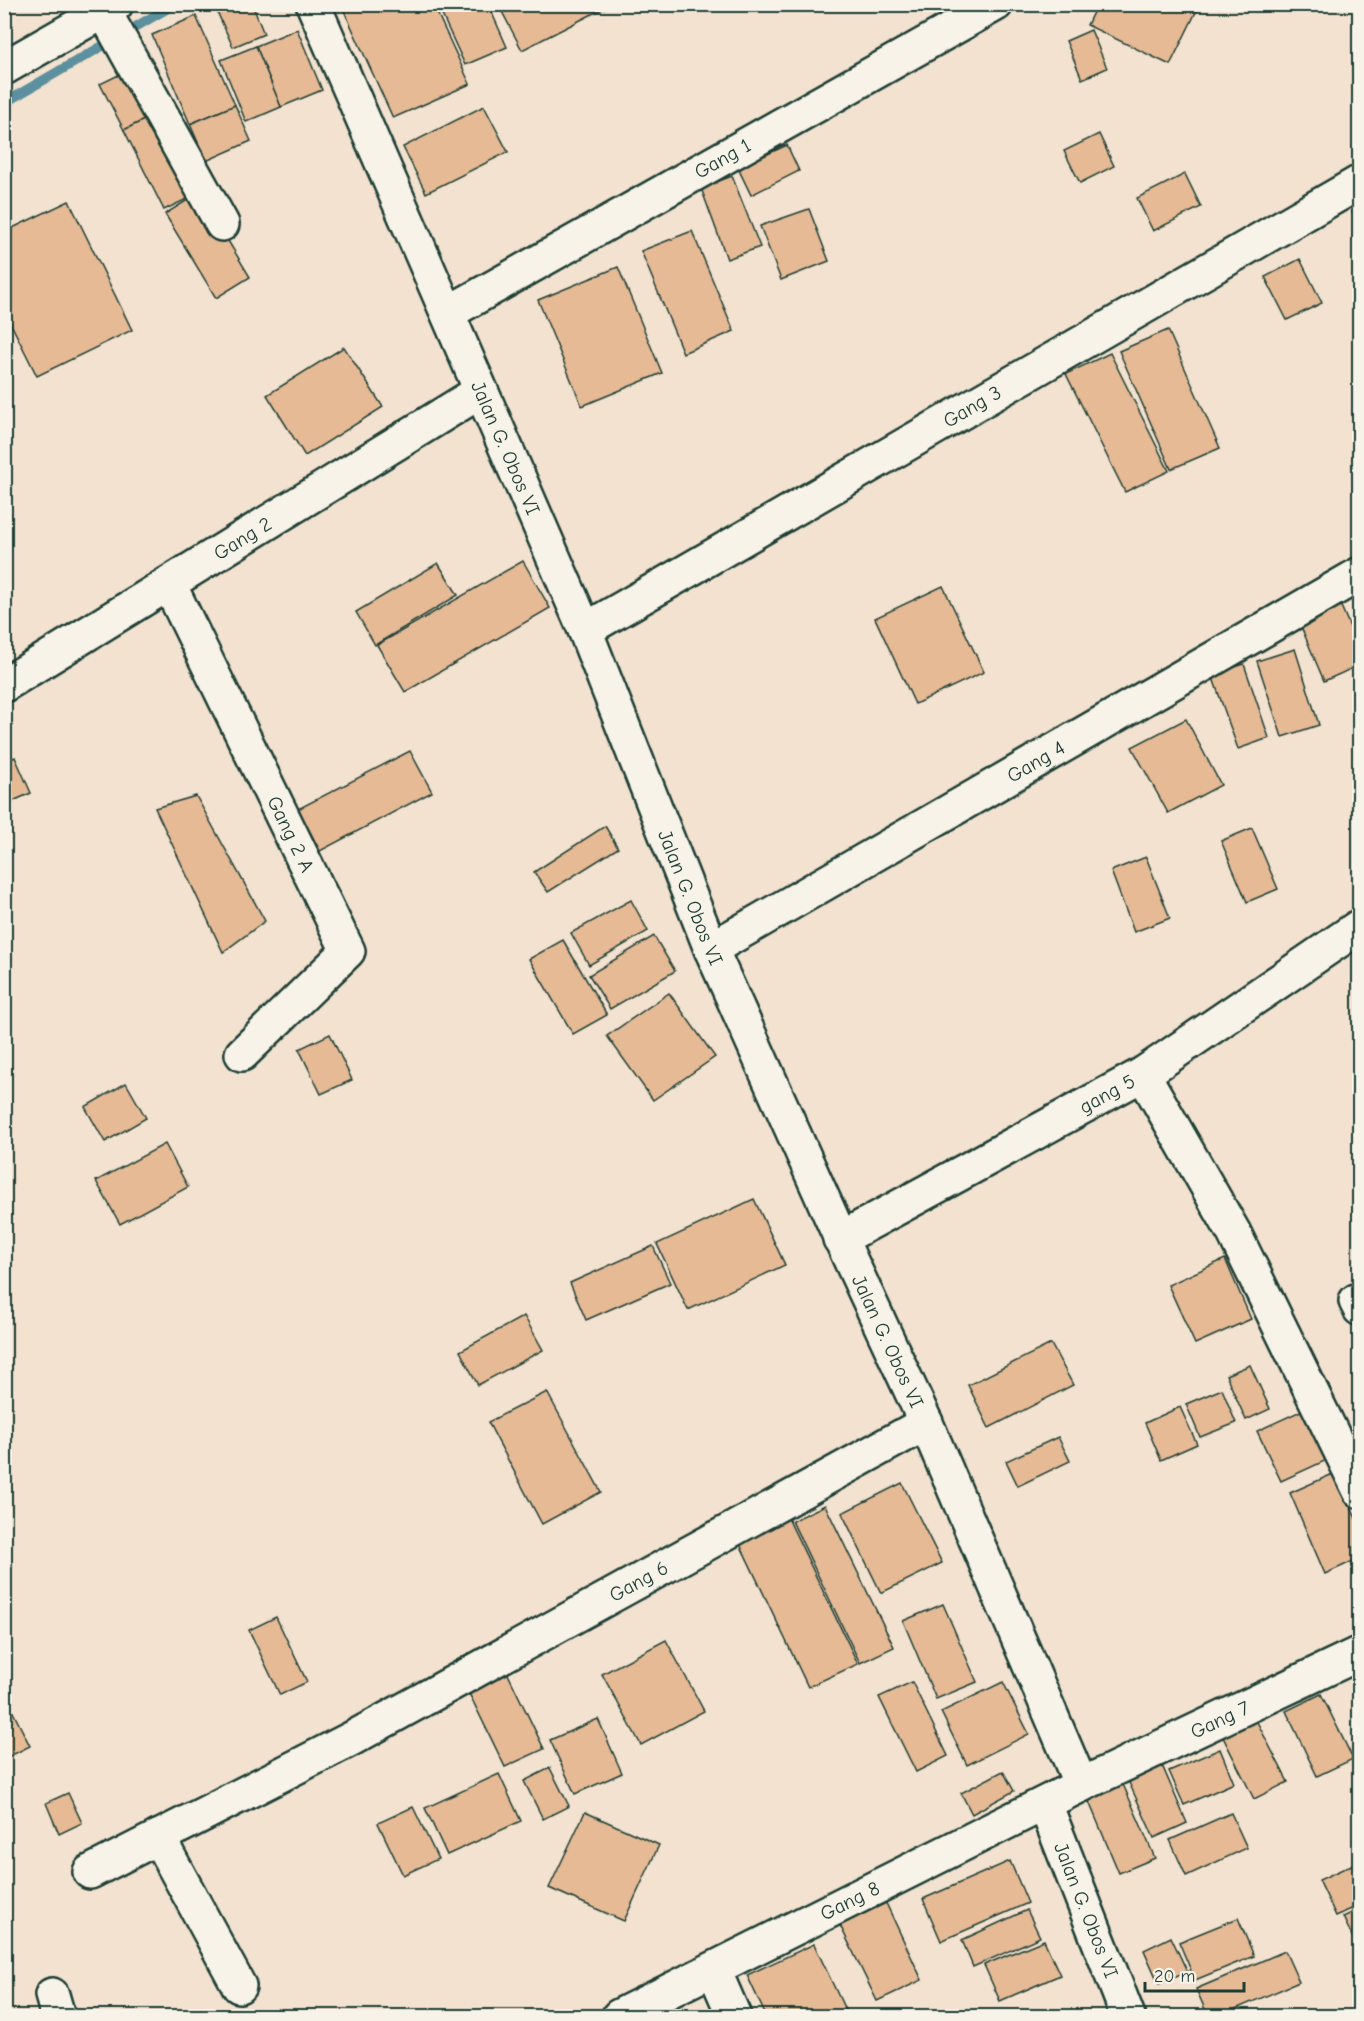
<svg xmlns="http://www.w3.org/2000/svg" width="1364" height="2021" font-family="'Comic Neue',sans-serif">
	<rect width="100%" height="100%" fill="#f2e2cf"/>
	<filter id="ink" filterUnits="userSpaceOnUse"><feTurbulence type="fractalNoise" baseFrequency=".0167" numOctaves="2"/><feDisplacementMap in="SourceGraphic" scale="12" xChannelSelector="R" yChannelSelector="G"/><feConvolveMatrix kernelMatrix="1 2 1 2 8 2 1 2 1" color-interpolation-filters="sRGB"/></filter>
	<g filter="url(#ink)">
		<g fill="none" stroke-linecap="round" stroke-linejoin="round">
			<!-- stream -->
			<polyline stroke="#5d909f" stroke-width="10" points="4,103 175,4"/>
		</g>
		<!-- building -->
		<g fill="#e5ba95" stroke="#1f3d34" stroke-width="1.5">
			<polygon points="221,4 252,4 264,34 233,47 215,7"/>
			<polygon points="341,4 433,4 470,84 393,118"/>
			<polygon points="437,4 488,4 507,47 465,65"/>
			<polygon points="498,4 612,4 522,50"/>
			<polygon points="1097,4 1200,4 1170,65 1087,25"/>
			<polygon points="196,16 235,105 190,124 152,35"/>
			<polygon points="297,29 322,90 281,107 256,46"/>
			<polygon points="1091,30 1107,68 1082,79 1066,41"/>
			<polygon points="256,46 281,107 246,122 221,60"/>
			<polygon points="129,70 152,116 124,130 100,84"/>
			<polygon points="235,105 251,141 206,161 190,124"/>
			<polygon points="484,106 508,152 426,193 403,147"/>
			<polygon points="152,116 193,196 164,210 124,130"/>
			<polygon points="1099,134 1114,166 1080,183 1064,151"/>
			<polygon points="787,145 799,171 751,195 738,168"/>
			<polygon points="1185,174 1201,207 1153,231 1137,198"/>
			<polygon points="732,176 760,247 727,259 701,188"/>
			<polygon points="199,193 250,277 216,298 165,214"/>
			<polygon points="69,201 132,330 37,376 4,310 4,232"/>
			<polygon points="809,209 829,261 781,280 760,226"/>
			<polygon points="1360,209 1360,230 1352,212"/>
			<polygon points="692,231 734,331 683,353 641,251"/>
			<polygon points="1300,259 1322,303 1287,320 1265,277"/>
			<polygon points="618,267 662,373 582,406 538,300"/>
			<polygon points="1168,330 1220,448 1171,469 1119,351"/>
			<polygon points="344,347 383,407 305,456 267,395"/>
			<polygon points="1110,353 1169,471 1125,492 1066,374"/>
			<polygon points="523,561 550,608 405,692 377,645"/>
			<polygon points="438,563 458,595 375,645 356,612"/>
			<polygon points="943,586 984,672 915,704 875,618"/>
			<polygon points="1340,604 1360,650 1360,665 1324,681 1299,622"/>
			<polygon points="4,625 12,642 4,645"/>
			<polygon points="1295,649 1319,725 1282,737 1257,661"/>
			<polygon points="1244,664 1269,738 1238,749 1212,675"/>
			<polygon points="1186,719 1221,785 1168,813 1132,747"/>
			<polygon points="410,751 432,792 320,851 298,809"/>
			<polygon points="15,757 31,793 4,805 4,762"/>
			<polygon points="196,796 265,921 223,952 155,808"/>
			<polygon points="605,826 618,848 548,892 534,872"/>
			<polygon points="1252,828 1278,889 1247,902 1221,841"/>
			<polygon points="1146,857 1170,918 1134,932 1111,871"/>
			<polygon points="631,900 648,931 589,965 571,933"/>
			<polygon points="654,936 675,971 610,1009 589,975"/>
			<polygon points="563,940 607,1015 573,1034 529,959"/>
			<polygon points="669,993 715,1057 653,1100 607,1036"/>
			<polygon points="330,1034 352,1080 321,1094 299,1049"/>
			<polygon points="126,1083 146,1118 105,1142 85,1107"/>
			<polygon points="165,1144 188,1187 120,1224 96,1181"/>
			<polygon points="754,1199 785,1265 688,1310 657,1244"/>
			<polygon points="653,1246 670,1283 586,1320 570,1283"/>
			<polygon points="1225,1259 1251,1319 1195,1344 1168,1285"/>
			<polygon points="524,1316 543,1350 478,1385 460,1351"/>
			<polygon points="1051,1344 1073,1385 989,1428 968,1385"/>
			<polygon points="1250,1365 1270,1409 1246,1420 1226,1375"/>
			<polygon points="1222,1389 1236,1423 1200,1437 1186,1404"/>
			<polygon points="547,1392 601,1492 542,1524 488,1422"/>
			<polygon points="1180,1407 1197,1444 1161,1460 1145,1423"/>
			<polygon points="1305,1409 1329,1459 1281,1481 1257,1431"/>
			<polygon points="1058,1437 1070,1461 1018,1486 1006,1461"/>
			<polygon points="1335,1473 1360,1527 1360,1558 1325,1574 1290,1493"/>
			<polygon points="902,1483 942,1563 881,1593 842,1513"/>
			<polygon points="825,1505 894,1647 860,1663 792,1521"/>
			<polygon points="787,1516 858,1664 808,1687 738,1540"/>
			<polygon points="943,1604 977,1682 936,1699 903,1621"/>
			<polygon points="276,1617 307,1682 280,1695 249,1630"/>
			<polygon points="666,1640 704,1711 641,1745 602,1674"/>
			<polygon points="506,1670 544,1749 505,1767 467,1689"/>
			<polygon points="912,1682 948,1756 916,1772 879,1697"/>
			<polygon points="1003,1682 1029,1734 967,1765 941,1712"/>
			<polygon points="4,1694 30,1746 4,1759"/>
			<polygon points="1321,1694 1353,1759 1317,1776 1286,1711"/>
			<polygon points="1254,1716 1288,1782 1254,1799 1221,1733"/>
			<polygon points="598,1719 622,1773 575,1794 550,1740"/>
			<polygon points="1220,1749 1234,1783 1184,1805 1169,1771"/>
			<polygon points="1161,1763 1187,1823 1154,1838 1127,1778"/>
			<polygon points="550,1768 569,1806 543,1819 524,1781"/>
			<polygon points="1003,1771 1014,1791 972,1814 961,1793"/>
			<polygon points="499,1774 521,1821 447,1855 425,1808"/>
			<polygon points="1122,1782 1155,1858 1119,1873 1087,1797"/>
			<polygon points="68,1793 82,1823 59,1834 46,1803"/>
			<polygon points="413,1807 438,1859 403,1875 378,1823"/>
			<polygon points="585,1812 659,1845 624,1921 549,1888"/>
			<polygon points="1231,1813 1247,1848 1186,1876 1170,1840"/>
			<polygon points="1010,1861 1028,1903 941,1941 923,1899"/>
			<polygon points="1360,1861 1360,1905 1336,1916 1319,1880"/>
			<polygon points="886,1903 922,1980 877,2001 840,1925"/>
			<polygon points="1360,1909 1360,1953 1343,1917"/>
			<polygon points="1027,1910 1040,1937 973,1967 962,1940"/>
			<polygon points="1238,1918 1254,1956 1195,1980 1179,1942"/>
			<polygon points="1171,1937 1187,1971 1159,1984 1144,1950"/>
			<polygon points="1044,1940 1060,1975 1000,2001 984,1965"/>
			<polygon points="814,1944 848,2016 766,2016 747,1975"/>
			<polygon points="1285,1951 1299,1982 1219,2016 1208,2016 1196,1989"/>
		</g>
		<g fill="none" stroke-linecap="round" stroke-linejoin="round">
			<!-- minor casing -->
			<g stroke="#1f3d34" stroke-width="38">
				<g id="minor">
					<path id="s1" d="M313,4L585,630L711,949L850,1259L926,1423L1081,1785"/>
					<polyline points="104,11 222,224"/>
					<path id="s2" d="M448,313L996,4"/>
					<path id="s3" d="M169,584L348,951L242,1054"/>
					<path id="s4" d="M585,630L1360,182"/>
					<path id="s5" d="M4,685L481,391"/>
					<path id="s6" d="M711,949L1360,574"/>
					<polyline points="1143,1074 1234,1233 1360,1491"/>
					<path id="s7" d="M840,1239L1143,1074L1360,926"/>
					<polyline points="1356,1301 1360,1309"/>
					<path id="s8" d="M1045,1804L1128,2016"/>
					<polyline points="158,1837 239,1986"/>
					<path id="s9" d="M90,1872L351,1739L926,1423"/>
					<polyline points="714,1970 734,2016"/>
					<polyline points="52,1995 58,2016"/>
					<path id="s10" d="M619,2016L1081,1785L1360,1653"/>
				</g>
			</g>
			<!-- major casing -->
			<g stroke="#1f3d34" stroke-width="38">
				<polyline id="major" points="4,68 116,4"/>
			</g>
			<!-- minor -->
			<use href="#minor" stroke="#f7f3e8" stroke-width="33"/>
			<!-- major -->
			<use href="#major" stroke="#f7f3e8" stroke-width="33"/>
		</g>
	</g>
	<g text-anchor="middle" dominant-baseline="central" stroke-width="4.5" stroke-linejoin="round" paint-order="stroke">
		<!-- street labels -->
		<g font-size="20" fill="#1f3d34" stroke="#f7f3e8">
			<text stroke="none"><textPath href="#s2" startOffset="315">Gang 1</textPath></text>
			<text stroke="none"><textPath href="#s4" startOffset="447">Gang 3</textPath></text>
			<text stroke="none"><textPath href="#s1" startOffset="484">Jalan G. Obos VI</textPath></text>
			<text stroke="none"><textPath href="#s5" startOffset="280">Gang 2</textPath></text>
			<text stroke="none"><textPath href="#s6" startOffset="375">Gang 4</textPath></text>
			<text stroke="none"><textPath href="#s3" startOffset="278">Gang 2 A</textPath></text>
			<text stroke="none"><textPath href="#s1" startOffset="970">Jalan G. Obos VI</textPath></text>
			<text stroke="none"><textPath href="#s7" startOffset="304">gang 5</textPath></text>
			<text stroke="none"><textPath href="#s1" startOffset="1456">Jalan G. Obos VI</textPath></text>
			<text stroke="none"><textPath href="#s9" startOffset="621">Gang 6</textPath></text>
			<text stroke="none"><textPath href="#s10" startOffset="670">Gang 7</textPath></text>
			<text stroke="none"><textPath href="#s10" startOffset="258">Gang 8</textPath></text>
			<text stroke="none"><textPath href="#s8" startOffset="114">Jalan G. Obos VI</textPath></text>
		</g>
	</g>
	<!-- margin -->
	<rect width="1364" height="2021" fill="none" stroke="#f7f3e8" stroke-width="24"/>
	<rect x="12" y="12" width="1340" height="1997" fill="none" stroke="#1f3d34" stroke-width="2" filter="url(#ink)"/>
	<!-- scale -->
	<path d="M1145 1982v9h99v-9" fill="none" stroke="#1f3d34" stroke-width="3"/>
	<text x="1154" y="1982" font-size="18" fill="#1f3d34" stroke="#f7f3e8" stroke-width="4.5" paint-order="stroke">20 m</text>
</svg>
